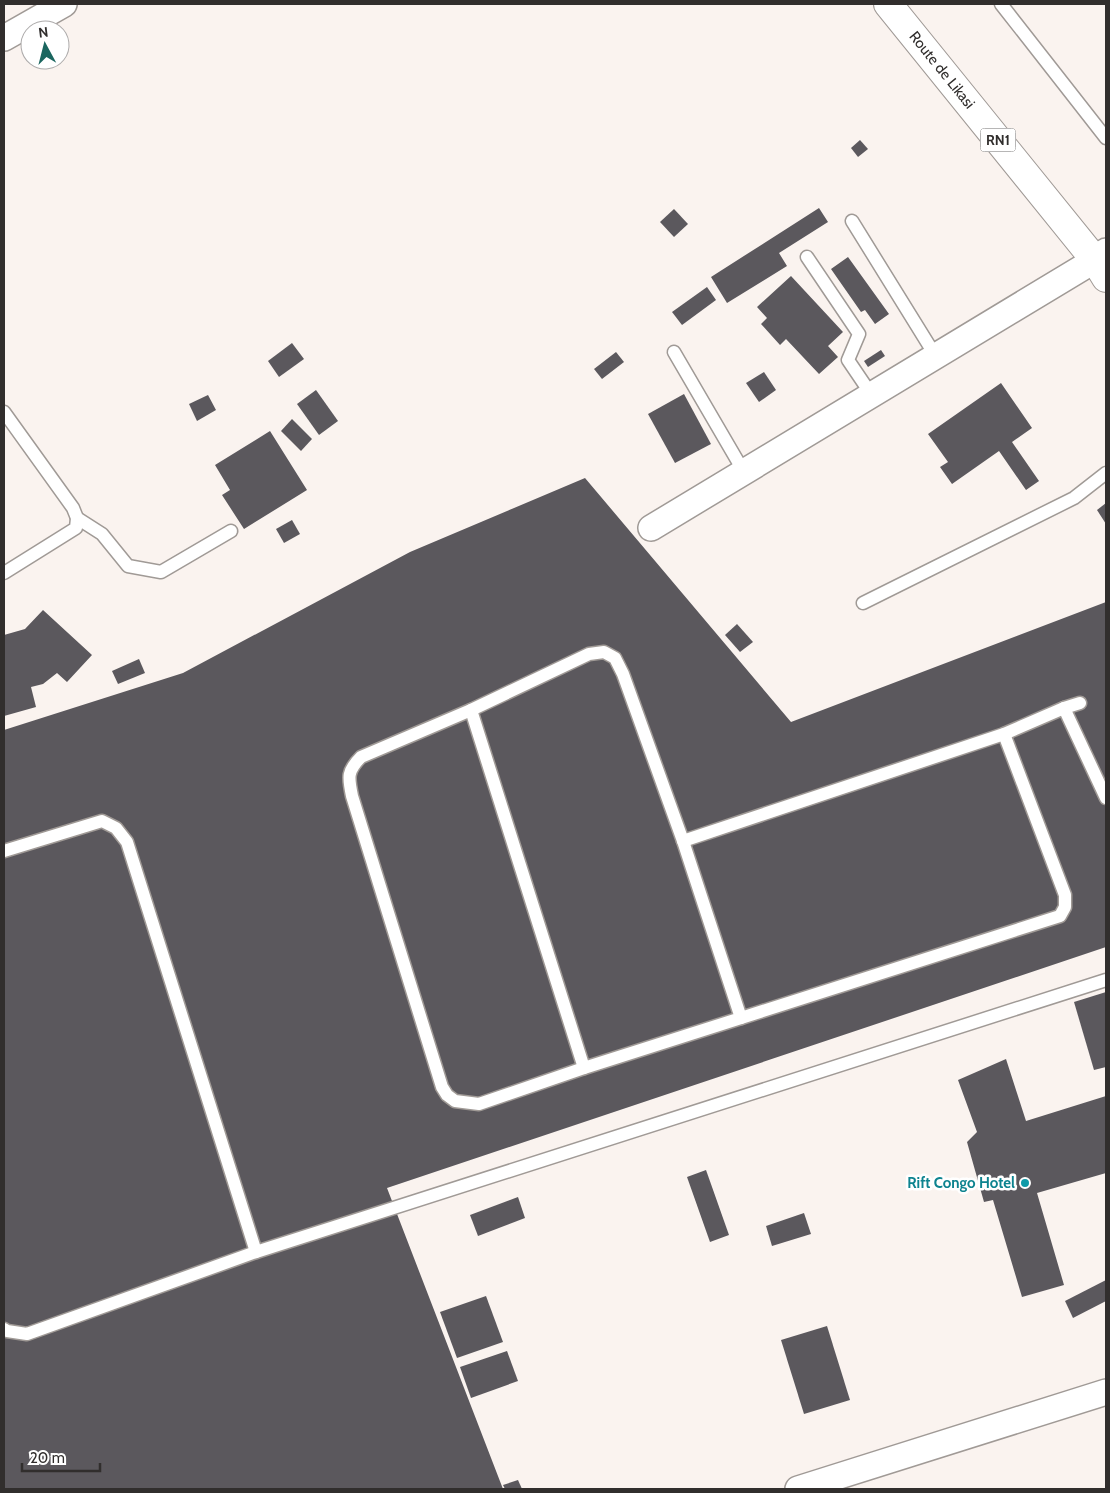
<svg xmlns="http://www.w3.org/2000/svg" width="1110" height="1493" font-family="Cabin,sans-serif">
	<rect width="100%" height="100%" fill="#faf3ef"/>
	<!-- building -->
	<g fill="#5b585d">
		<polygon points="860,140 868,149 858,157 851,148"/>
		<polygon points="819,208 828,222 779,253 787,266 727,303 711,277"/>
		<polygon points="674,209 688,224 674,237 660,222"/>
		<polygon points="848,257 889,314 875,324 865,310 861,312 831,269"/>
		<polygon points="791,276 843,332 828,346 838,357 819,374 786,339 780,345 761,324 767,318 757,307"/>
		<polygon points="707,287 716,300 682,325 672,312"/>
		<polygon points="292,343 304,359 279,377 268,361"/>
		<polygon points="881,350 885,356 868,367 864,361"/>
		<polygon points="616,352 624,362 602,379 594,369"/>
		<polygon points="764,372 776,390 759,402 746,383"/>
		<polygon points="1001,383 1032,428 1012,442 1039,481 1026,490 999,451 952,484 940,467 948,462 928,434"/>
		<polygon points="316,390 338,421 319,435 297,404"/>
		<polygon points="684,394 711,444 675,463 648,414"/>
		<polygon points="208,395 216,410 197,421 189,404"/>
		<polygon points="292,419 312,439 301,451 281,431"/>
		<polygon points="270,431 307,490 244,529 222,495 230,490 215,465"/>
		<polygon points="585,478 791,722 1106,602 1106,947 387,1188 503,1489 4,1489 4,730 183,673 410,552"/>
		<polygon points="1106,503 1106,524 1097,510"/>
		<polygon points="292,520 300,534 284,543 276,529"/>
		<polygon points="43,610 92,655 67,682 57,673 43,684 31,687 36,707 4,716 4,635 25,629"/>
		<polygon points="737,624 753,642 740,652 725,635"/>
		<polygon points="139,659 145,673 118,684 112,671"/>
		<polygon points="1106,992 1106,1067 1094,1070 1074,1002"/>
		<polygon points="1006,1059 1026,1121 1106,1096 1106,1173 1037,1193 1064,1285 1022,1297 993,1200 984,1202 967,1142 977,1132 958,1080"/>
		<polygon points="706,1170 729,1235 710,1242 687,1177"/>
		<polygon points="518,1197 525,1218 478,1236 470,1215"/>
		<polygon points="804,1213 811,1234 772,1246 766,1226"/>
		<polygon points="1106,1280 1106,1301 1073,1318 1065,1301"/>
		<polygon points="486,1296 503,1342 457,1358 440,1312"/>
		<polygon points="827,1326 850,1400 804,1414 781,1340"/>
		<polygon points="507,1351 518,1381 471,1398 460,1367"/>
		<polygon points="518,1480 522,1489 505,1489 503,1485"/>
	</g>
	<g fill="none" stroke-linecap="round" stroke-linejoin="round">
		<!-- service casing -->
		<g stroke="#a09a96" stroke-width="15">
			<g id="service">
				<polyline points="1001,4 1106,138"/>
				<polyline points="852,221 935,355"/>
				<polyline points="807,257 859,334 848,360 871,394"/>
				<polyline points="674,352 744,472"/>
				<polyline points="4,412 73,508 77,518 76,528 4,573"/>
				<polyline points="77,518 102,534 128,566 161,572 231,531"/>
				<polyline points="863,603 1074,498 1106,473"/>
				<path d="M604,652L615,658L623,674L683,841L741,1018L584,1068L479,1104L455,1101L447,1095L442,1087L352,796C348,777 347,771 361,757L471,710L589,654Z"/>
				<polyline points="1064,708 1106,798"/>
				<polyline points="471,710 584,1068"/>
				<polyline points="683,841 1004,734 1064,708 1080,703"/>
				<polyline points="4,851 102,821 116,828 127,842 256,1252"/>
				<polyline points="741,1018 1060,916 1065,907 1065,895 1004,734"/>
				<polyline points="4,1329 7,1331 27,1334 256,1252 1106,980"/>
			</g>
		</g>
		<!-- minor casing -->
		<g stroke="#a09a96" stroke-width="28">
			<g id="minor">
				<polyline points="4,38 64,4"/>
				<polyline points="651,528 1095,260 1106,251"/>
				<polyline points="798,1489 1106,1392"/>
			</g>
		</g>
		<!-- trunk casing -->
		<g stroke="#a09a96" stroke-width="30">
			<polyline id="trunk" points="888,4 1095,260 1106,278"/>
		</g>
		<!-- service -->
		<use href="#service" stroke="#fff" stroke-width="12"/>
		<!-- minor -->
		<use href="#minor" stroke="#fff" stroke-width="25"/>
		<!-- trunk -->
		<use href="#trunk" stroke="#fff" stroke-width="28"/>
	</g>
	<!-- markers -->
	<circle fill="#0f9aa8" stroke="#fff" stroke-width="2" cx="1025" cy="1183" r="5"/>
	<g text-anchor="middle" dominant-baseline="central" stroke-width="5" stroke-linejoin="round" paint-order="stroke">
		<!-- shield labels -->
		<rect fill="#fff" stroke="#6f6d6c" stroke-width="1" x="980.5" y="128.5" width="35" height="23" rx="4"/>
		<g font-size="14" font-weight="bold" fill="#312e2d">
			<text x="998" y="140">RN1</text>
		</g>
		<!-- street labels -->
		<g font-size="15" fill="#312e2d" stroke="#fff">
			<text transform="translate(942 70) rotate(51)">Route de Likasi</text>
		</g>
		<!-- culture labels -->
		<g font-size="15" font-weight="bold" fill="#0d838f" stroke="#fff" text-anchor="end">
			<text x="1015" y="1183">Rift Congo Hotel</text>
		</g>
	</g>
	<!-- border -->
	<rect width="1110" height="1493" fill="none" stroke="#312e2d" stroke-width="10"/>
	<!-- north arrow -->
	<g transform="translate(45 45) rotate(353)"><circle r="24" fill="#ffffff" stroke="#adabab"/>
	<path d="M0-4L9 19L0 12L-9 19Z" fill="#1b665f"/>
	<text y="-8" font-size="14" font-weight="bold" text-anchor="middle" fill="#312e2d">N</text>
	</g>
	<!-- scale -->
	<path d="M22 1463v8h78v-8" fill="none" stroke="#312e2d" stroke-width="2.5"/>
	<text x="30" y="1463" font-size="15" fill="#312e2d" stroke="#ffffff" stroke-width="4" paint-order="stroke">20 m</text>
</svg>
